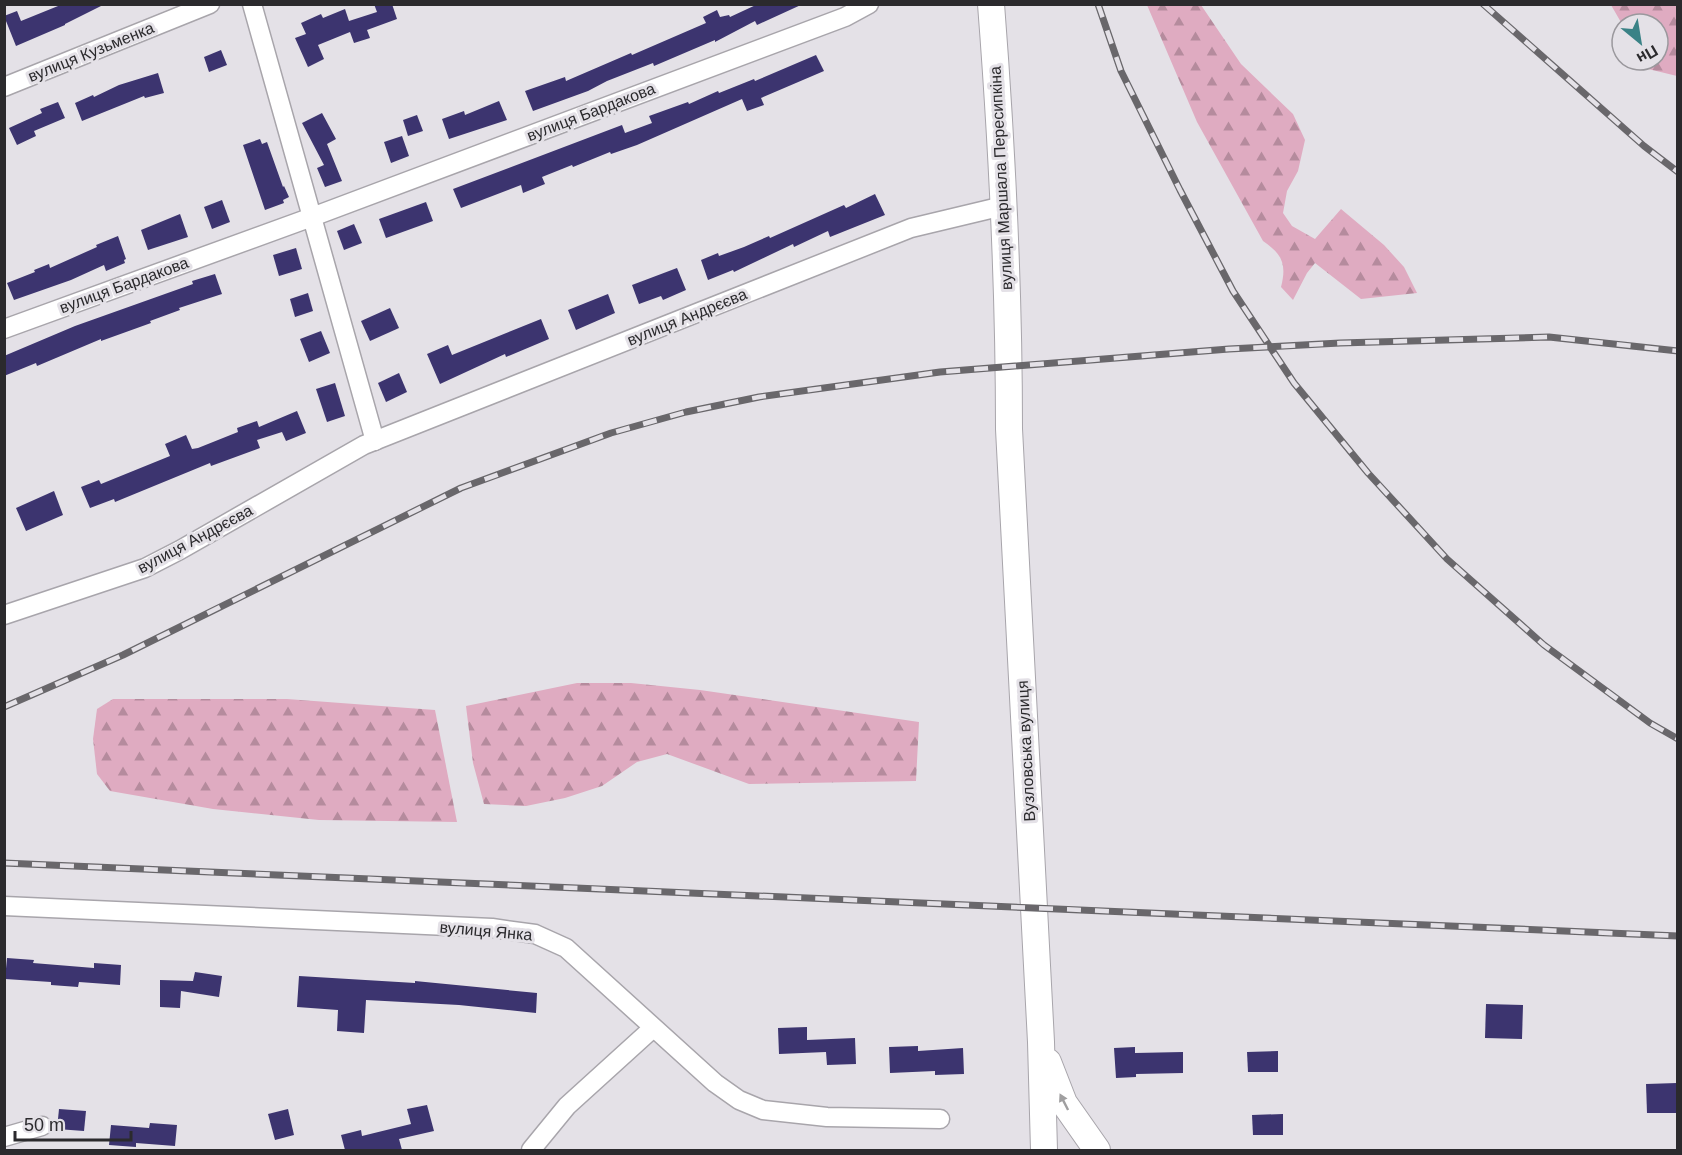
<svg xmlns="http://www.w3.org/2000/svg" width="1682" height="1155" font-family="Arial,sans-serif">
	<defs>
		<pattern id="forest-firs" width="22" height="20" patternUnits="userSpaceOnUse" patternTransform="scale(1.5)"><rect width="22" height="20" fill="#dfabc1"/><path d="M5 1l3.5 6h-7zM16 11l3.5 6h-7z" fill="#b58b9d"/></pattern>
	</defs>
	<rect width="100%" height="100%" fill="#e4e1e7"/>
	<!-- forest -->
	<g fill="url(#forest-firs)">
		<path d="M1147,5H1201L1241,64L1293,114L1305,140L1298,171L1287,191L1283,213L1292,226L1315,239L1341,209L1384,245L1404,267L1417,293L1361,299L1315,263L1307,273L1293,300L1281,287C1287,264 1282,254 1263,241L1197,122Z"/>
		<polygon points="1611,5 1677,5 1677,76 1644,68 1640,60 1658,60 1658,24 1622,24"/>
		<polygon points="577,683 631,683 700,690 919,722 916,781 749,784 667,754 637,762 602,786 565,798 526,806 484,804 473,763 466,706"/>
		<polygon points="113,699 287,699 435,710 457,822 319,820 213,809 110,791 97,774 93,739 97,709"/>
	</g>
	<!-- building -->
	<g fill="#3c346f">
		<polygon points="63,4 105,4 65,24 65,25 16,46 4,16 17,11 21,21"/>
		<polygon points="374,4 392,4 397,19 367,30 370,38 354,43 350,32 318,45 324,59 308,67 295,38 306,34 301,23 321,14 323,18 345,9 349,21 377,12"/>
		<polygon points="758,4 803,4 757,25 755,21 715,42 715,40 654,66 653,63 607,81 588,91 533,111 525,91 565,77 566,81 631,53 632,55 706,23 703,17 717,10 720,17 729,15 730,17"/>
		<polygon points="221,50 227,65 209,72 204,57"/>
		<polygon points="816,55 824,71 761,98 764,105 747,111 742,99 637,145 611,154 610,152 573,167 572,165 542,177 545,184 523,193 521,185 461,208 453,189 622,125 625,133 652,123 649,116 688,102 689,104 718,91 719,93 754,79 755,81"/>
		<polygon points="158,73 164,93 145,98 144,96 82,121 75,103 93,95 94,97 119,85"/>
		<polygon points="499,101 507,120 449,139 442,119 464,111 465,115"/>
		<polygon points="58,102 65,118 34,131 36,136 17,145 9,128 42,113 40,109"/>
		<polygon points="322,113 336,139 327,144 342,181 325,187 317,168 324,165 302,123"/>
		<polygon points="417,115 423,131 408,136 403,120"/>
		<polygon points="402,136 409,156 391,163 384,142"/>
		<polygon points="260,139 262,144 267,142 283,187 284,186 289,197 283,200 284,203 265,210 243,145"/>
		<polygon points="875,194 885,215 830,237 828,231 794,247 793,244 734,272 733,270 708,280 701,260 718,253 719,256 744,247 769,236 770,238 844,205 846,208"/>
		<polygon points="222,200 230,222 212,229 204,207"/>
		<polygon points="426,202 433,221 386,238 379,219"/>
		<polygon points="180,214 188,237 148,250 141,230"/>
		<polygon points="354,224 362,243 344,250 337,231"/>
		<polygon points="118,236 126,259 124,260 125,263 106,271 104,265 71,280 14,300 7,283 35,272 34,270 49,264 50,268 97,247 96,245"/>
		<polygon points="296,248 302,269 279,276 273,255"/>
		<polygon points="677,268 686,290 663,300 661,296 639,304 632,285"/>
		<polygon points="215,274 222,294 179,308 180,310 150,321 151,323 101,341 101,339 37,366 36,363 4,376 4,356 75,326 193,284 192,281"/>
		<polygon points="308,293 313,311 295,317 290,299"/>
		<polygon points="608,294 615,313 576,330 568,310"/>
		<polygon points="390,308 399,328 370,341 361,321"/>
		<polygon points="541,319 549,339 506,357 505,354 440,384 427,354 448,345 452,355"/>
		<polygon points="321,331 330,353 309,362 300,339"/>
		<polygon points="399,373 407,392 386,402 378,383"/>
		<polygon points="335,383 345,416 327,422 316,389"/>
		<polygon points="297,411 306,433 286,441 282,432 257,440 260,448 211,466 210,463 115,502 114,499 90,508 81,487 99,480 101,484 170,456 165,444 186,435 192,449 198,448 238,432 237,428 257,421 259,427"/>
		<polygon points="54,491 63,515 26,531 16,508"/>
		<polygon points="7,958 34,960 33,963 94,968 94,963 121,965 120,985 79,982 78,987 51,985 51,982 5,979"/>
		<polygon points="195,972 222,976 219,997 181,991 180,1008 160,1007 160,980 193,981"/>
		<polygon points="299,976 415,983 415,981 537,993 536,1013 459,1005 366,1000 364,1033 337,1031 338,1010 297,1007"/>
		<polygon points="1486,1004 1523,1005 1522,1039 1485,1038"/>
		<polygon points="807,1027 807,1040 855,1038 856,1064 827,1065 826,1052 779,1054 778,1028"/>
		<polygon points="918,1046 918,1051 963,1048 964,1074 935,1075 935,1071 890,1073 889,1047"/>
		<polygon points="1135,1047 1135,1053 1183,1052 1183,1073 1136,1074 1136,1077 1116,1078 1114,1048"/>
		<polygon points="1278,1051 1278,1072 1248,1072 1247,1052"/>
		<polygon points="1677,1083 1677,1113 1647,1113 1646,1084"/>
		<polygon points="427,1105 434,1131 399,1139 402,1150 345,1150 341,1135 361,1130 362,1136 411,1124 407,1109"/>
		<polygon points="59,1109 86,1111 84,1131 57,1129"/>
		<polygon points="288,1109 294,1135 275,1140 268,1114"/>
		<polygon points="1283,1114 1283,1135 1253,1135 1252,1115"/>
		<polygon points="150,1123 177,1125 175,1146 136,1143 136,1147 109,1145 111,1125 149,1128"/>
	</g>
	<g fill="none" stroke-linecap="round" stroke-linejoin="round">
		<!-- street casing -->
		<g stroke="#a8a5ab" stroke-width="21">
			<g id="street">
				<polyline points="252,4 375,441"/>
				<polyline points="4,87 210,4"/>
				<polyline points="4,329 312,217 845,17 869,4"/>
				<polyline points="4,615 145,568 180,550 364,445 911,228 1003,206"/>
				<polyline points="4,906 492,928 535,934 566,948 715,1083 739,1100 763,1110 827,1117 940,1119"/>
				<polyline points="4,1137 42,1126"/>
				<polyline points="531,1150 567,1106 653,1028"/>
			</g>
		</g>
		<!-- secondary casing -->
		<g stroke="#a8a5ab" stroke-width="28">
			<g id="secondary">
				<path d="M991,4C1002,146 1009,287 1009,429L1041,1042L1044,1150"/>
				<polyline points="1048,1062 1064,1103 1097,1150"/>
			</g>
		</g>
		<!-- street -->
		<use href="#street" stroke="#fff" stroke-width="18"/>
		<!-- secondary -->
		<use href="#secondary" stroke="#fff" stroke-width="26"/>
		<!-- rail casing -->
		<g stroke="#69676b" stroke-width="7">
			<g id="rail">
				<polyline points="1098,4 1121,71 1180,190 1233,291 1294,383 1368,473 1447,559 1544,645 1650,723 1678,739"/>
				<polyline points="1483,4 1644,146 1678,172"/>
				<polyline points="4,707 123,655 461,488 611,433 686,412 759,397 940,372 1229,349 1340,343 1549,337 1678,351"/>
				<polyline points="4,863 1678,936"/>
			</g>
		</g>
		<!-- rail -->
		<use href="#rail" stroke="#e4e1e7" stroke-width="4.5" stroke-dasharray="14" stroke-linecap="butt"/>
	</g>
	<!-- one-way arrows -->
	<defs><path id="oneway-solid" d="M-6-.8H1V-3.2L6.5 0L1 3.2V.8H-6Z" transform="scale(1.5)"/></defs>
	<use fill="#a09fa0" href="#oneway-solid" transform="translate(1064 1102) rotate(-117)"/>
	<g text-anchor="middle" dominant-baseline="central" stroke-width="6" stroke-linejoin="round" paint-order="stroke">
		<!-- street labels -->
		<g font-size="16" fill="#2b2a2d" stroke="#e4e1e7">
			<text transform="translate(91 52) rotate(-22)">вулиця Кузьменка</text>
			<text transform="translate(591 112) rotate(-21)">вулиця Бардакова</text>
			<text transform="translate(1001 178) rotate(-93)">вулиця Маршала Пересипкіна</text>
			<text transform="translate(124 285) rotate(-20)">вулиця Бардакова</text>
			<text transform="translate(687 317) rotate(-22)">вулиця Андрєєва</text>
			<text transform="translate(195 539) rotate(-28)">вулиця Андрєєва</text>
			<text transform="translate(1026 751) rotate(-93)">Вузловська вулиця</text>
			<text transform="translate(486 931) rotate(5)">вулиця Янка</text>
		</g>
	</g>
	<!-- border -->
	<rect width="1682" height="1155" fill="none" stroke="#2b2a2d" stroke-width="12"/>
	<!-- north arrow -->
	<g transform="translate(1640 42) rotate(150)"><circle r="28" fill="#e4e1e7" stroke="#9a989d" stroke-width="1.5"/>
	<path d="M0-4.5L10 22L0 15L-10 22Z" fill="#3a8286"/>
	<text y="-9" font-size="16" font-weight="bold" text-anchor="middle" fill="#2b2a2d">Пн</text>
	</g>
	<!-- scale -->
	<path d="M15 1131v9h116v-9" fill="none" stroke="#2b2a2d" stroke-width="3"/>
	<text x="24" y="1131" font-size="18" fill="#2b2a2d" stroke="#e4e1e7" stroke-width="4.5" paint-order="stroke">50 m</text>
</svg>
